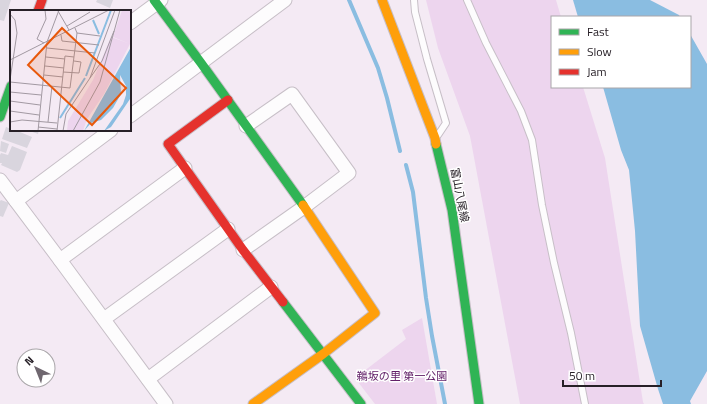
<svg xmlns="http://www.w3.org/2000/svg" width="707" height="404" font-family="'Titillium Web','Noto Sans JP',sans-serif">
	<rect width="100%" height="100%" fill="#f4eaf4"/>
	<!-- green -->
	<g fill="#edd5ee">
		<polygon points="426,0 556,0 561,17 552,17 552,87 583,87 605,158 643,402 644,404 520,404 470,136 438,48"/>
		<polygon points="422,318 437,404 375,404 355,378 406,339 402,330"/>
	</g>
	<!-- water -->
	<g fill="#8abde1">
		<polygon points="573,0 650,0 679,15 680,17 578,17"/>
		<polygon points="690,34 707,64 707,371 690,401 691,404 663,404 658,389 640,326 635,231 629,170 621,150 603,87 690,87"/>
	</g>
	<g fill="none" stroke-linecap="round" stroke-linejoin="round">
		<!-- stream -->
		<g stroke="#8abde1" stroke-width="4">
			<polyline points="349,0 378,68 387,98 400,151"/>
			<polyline points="406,165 413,192 426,298 432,336 445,404"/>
		</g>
	</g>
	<!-- building -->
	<g fill="#d9d5de">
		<polygon points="0,0 11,0 4,21 0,20"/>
		<polygon points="97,0 113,0 110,8 96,2"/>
		<polygon points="6,127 11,129 11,130 15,130 32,137 27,148 2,139"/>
		<polygon points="27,130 39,130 38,134"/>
		<polygon points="1,141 9,144 6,153 0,151"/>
		<polygon points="12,146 27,152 20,170 17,172 1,165 2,163 0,163 0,155 1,153 8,155"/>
		<polygon points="1,200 9,203 3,217 0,216 0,201"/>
	</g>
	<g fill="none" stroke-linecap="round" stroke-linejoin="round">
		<!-- lane casing -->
		<g stroke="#c7bfc7" stroke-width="8">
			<g id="lane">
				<polyline points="414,0 415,12 427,59 446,123 438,135"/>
				<polyline points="467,0 486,43 521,111 532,140 542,205 554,263 571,333 585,404"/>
			</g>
		</g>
		<!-- street casing -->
		<g stroke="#c7bfc7" stroke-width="15">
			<g id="street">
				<polyline points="130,23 161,0"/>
				<polyline points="130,116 285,0"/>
				<polyline points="0,180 60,260 166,404"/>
				<polyline points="16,201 111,130"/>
				<polyline points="243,250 304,207 349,173 292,94 246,126"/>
				<polyline points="60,260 185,168"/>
				<polyline points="104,319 228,229"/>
				<polyline points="148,379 271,287"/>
			</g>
		</g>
		<!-- fast casing -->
		<g stroke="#c7bfc7" stroke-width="11">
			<g id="fast">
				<polyline points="154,0 201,63 303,205"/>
				<polyline points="0,117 11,86"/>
				<polyline points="436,144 452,210 479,404"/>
				<polyline points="283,302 361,404"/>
			</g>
		</g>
		<!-- slow casing -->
		<g stroke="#c7bfc7" stroke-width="11">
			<g id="slow">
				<polyline points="382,0 435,138 436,144"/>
				<polyline points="253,404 323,354 375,313 303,205"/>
			</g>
		</g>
		<!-- jam casing -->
		<g stroke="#c7bfc7" stroke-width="11">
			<g id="jam">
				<polyline points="38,11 42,0"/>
				<polyline points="228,100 168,144 243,250 283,302"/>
			</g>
		</g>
		<!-- lane -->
		<use href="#lane" stroke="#fdfcfd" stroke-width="6"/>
		<!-- street -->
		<use href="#street" stroke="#fdfcfd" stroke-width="13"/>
		<!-- fast -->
		<use href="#fast" stroke="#30b455" stroke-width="9"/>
		<!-- slow -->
		<use href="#slow" stroke="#ff9f0a" stroke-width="9"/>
		<!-- jam -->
		<use href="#jam" stroke="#e5322d" stroke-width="9"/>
	</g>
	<g text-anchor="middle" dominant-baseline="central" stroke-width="3" stroke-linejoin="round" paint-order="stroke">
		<!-- street labels -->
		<g font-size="11" fill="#272027" stroke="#fff">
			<text transform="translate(460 195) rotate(79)">富山八尾線</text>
		</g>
		<!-- park labels -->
		<g font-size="11" fill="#632169" stroke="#fff">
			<text x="402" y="376">鵜坂の里 第一公園</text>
		</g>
	</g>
	<!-- overview -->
	<g transform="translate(10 10)">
		<rect width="121" height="121" fill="#f4eaf4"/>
		<path d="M112,0H121V32L94,84L77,109L73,121H57L58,111L83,70L101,27L118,33L103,27Z" fill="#edd5ee"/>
		<path d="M121,37L120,89L101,117L94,121L113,94L116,85V76L110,65L111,84L103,98L91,110L81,113L74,121Z" fill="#8abde1"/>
		<path fill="none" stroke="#8abde1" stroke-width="2" d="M83,10L89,24M76,66L101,0M50,108L75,68"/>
		<path fill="none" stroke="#a299a2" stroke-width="1" d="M48,1L59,20M0,4L5,10L7,23L0,70M57,16L80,2M67,23L90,26M51,25L52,31L89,35M34,33L27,29L36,9L35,0M37,38L85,43M36,47L55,49M0,50L99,0M35,56L54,58M53,62L69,63L71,52L64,51M34,65L53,67M80,68L92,51L104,21M0,72L60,78L67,23L65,18M0,82L31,85M0,91L30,95M0,101L29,105M0,112L12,110L47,113M38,112L42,76M28,117L47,119M28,121L37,32L49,0M47,121L55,46L64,47M53,121L56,104L80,68L105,0M63,121L90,72L110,0"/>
		<path fill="#e8590c" fill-opacity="0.15" stroke="#e8590c" stroke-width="2" d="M52,18L116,78L82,115L18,55Z"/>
		<rect width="121" height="121" fill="none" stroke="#272027" stroke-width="2"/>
	</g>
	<!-- legend -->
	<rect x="551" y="16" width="140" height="72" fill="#ffffff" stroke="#a9a6a9"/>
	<rect x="559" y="29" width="20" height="6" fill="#30b455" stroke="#a9a6a9"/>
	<text x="587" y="36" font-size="12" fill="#272027">Fast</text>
	<rect x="559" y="49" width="20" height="6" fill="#ff9f0a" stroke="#a9a6a9"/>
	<text x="587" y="56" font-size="12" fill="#272027">Slow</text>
	<rect x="559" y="69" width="20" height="6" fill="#e5322d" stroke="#a9a6a9"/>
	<text x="587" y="76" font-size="12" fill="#272027">Jam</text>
	<!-- north arrow -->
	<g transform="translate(36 368) rotate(317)"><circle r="19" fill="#ffffff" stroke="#a9a6a9"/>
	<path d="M0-3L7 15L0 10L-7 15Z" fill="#6f676f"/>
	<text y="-6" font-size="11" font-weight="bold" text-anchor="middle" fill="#272027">N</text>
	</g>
	<!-- scale -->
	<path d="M563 380v6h98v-6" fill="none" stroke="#272027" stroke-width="2"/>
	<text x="569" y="380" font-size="12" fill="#272027" stroke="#ffffff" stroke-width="3" paint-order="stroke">50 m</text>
</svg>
